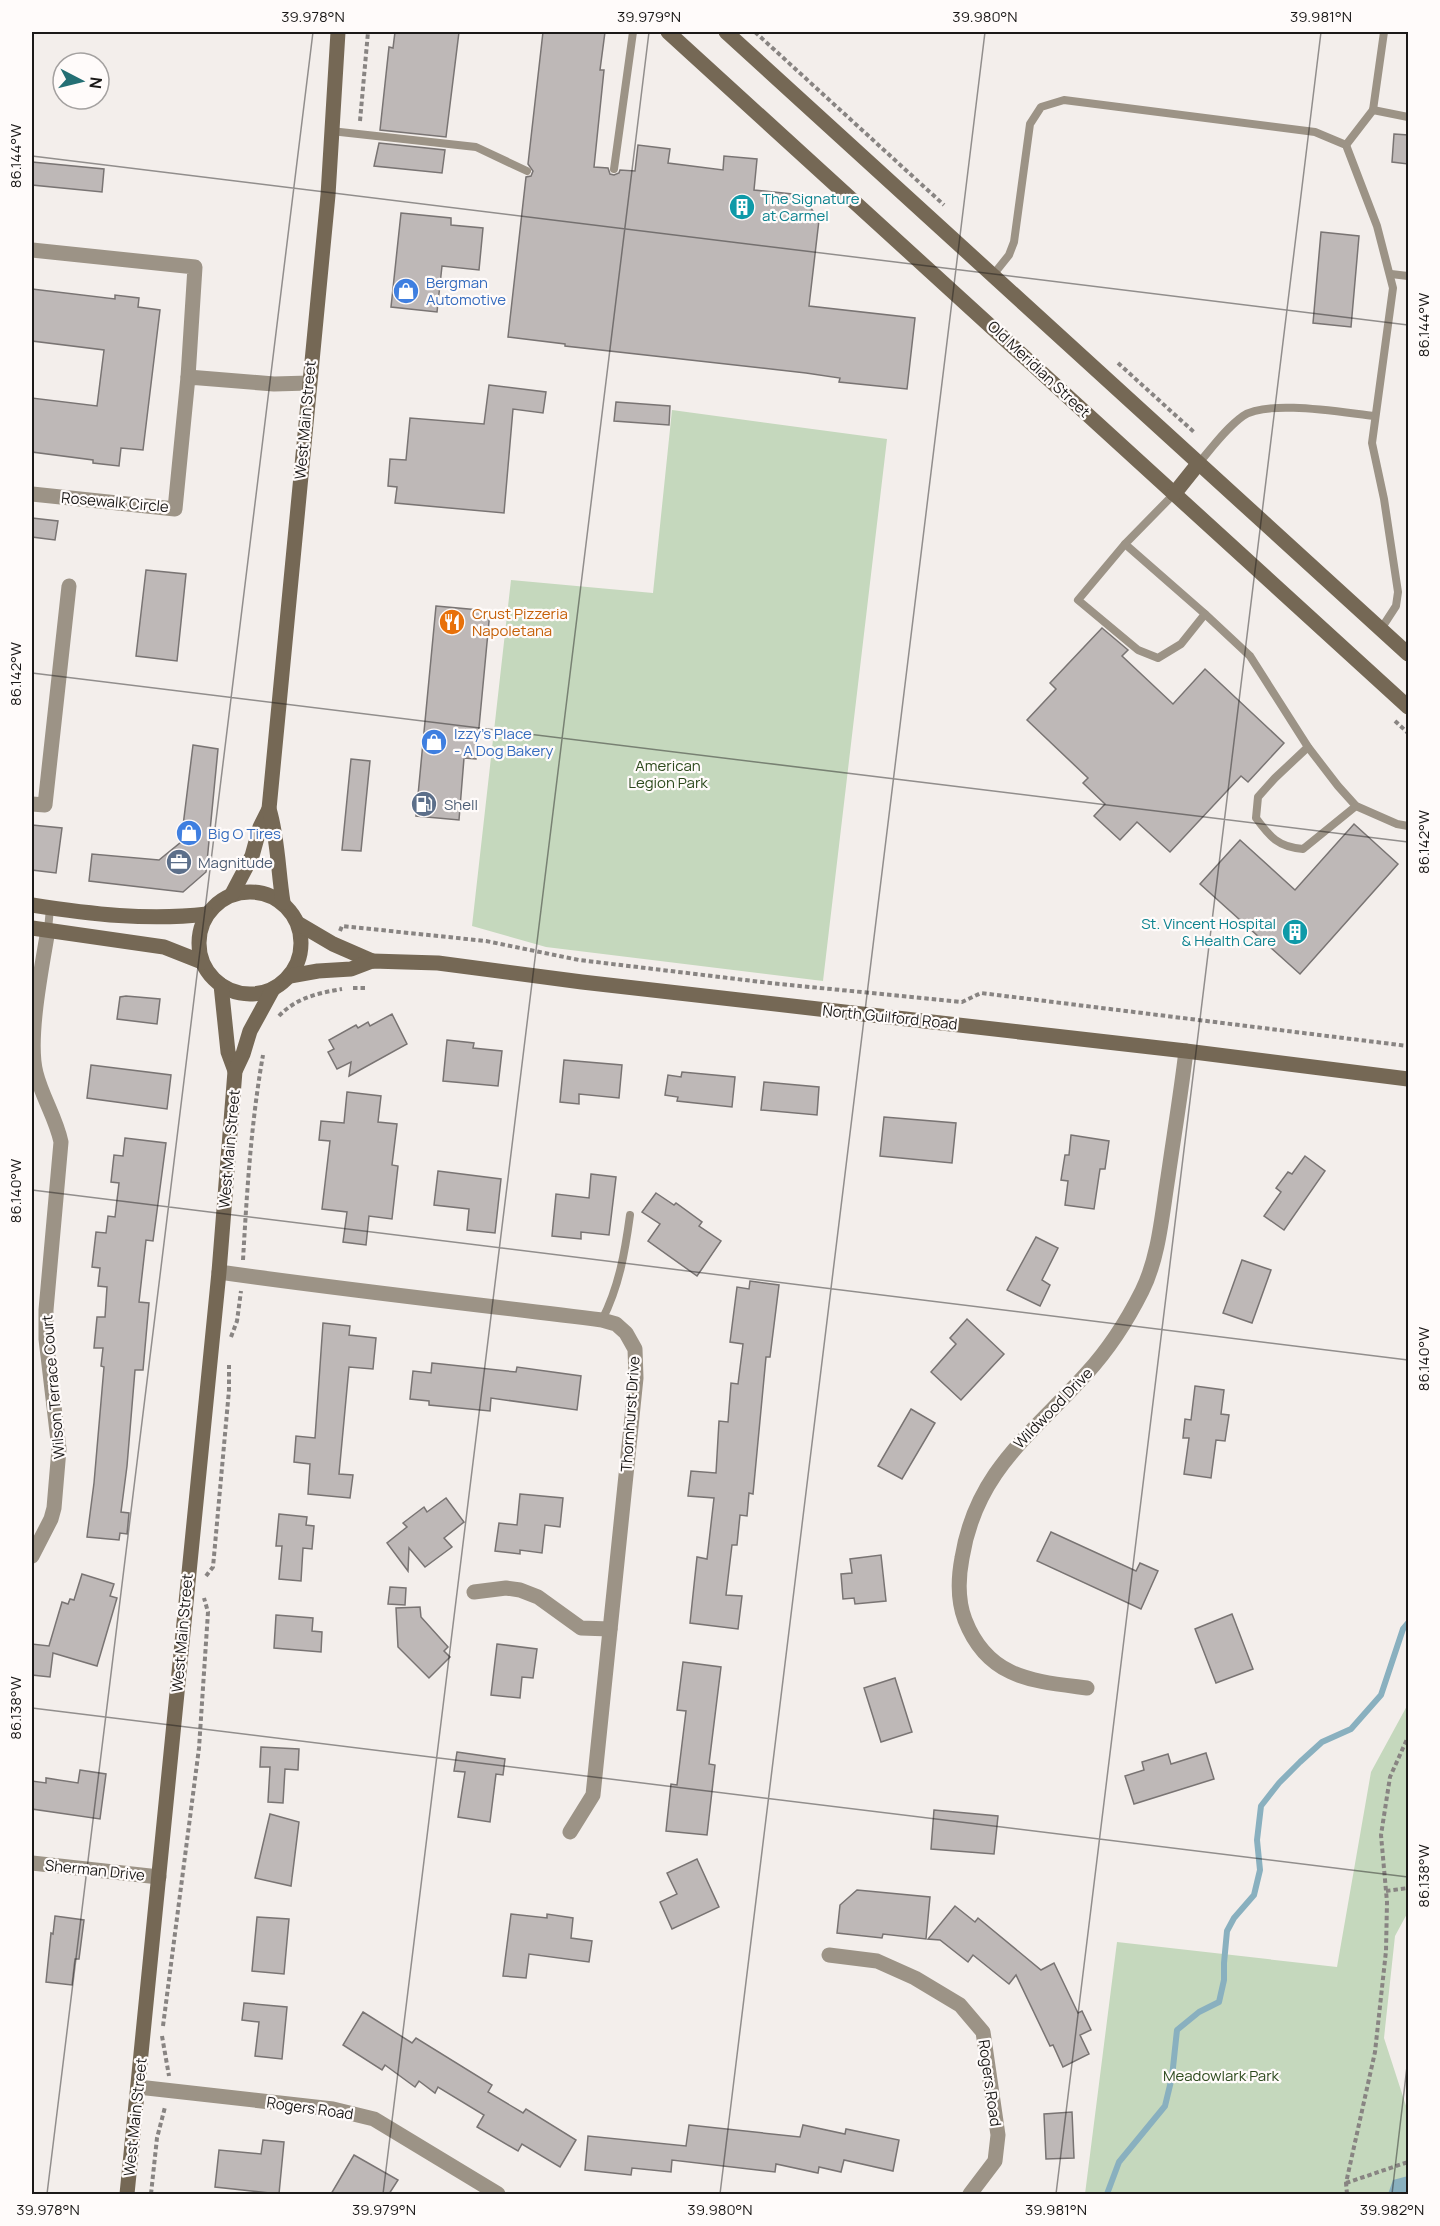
<svg xmlns="http://www.w3.org/2000/svg" width="1440" height="2226" font-family="Manrope,sans-serif">
	<rect width="100%" height="100%" fill="#f3eeeb"/>
	<!-- green -->
	<g fill="#c5d8bd">
		<polygon points="672,410 887,439 823,981 546,947 472,926 511,580 653,593"/>
		<polygon points="1408,1704 1408,1912 1395,1936 1384,2038 1408,2112 1408,2194 1085,2194 1117,1942 1337,1967 1371,1772"/>
	</g>
	<!-- water -->
	<polygon fill="#89b0bf" points="1408,2176 1408,2194 1388,2194 1393,2180"/>
	<g fill="none" stroke-linecap="round" stroke-linejoin="round">
		<!-- stream -->
		<polyline stroke="#89b0bf" stroke-width="6" points="1107,2194 1119,2162 1165,2106 1172,2077 1177,2030 1199,2012 1219,2002 1224,1980 1224,1963 1227,1931 1234,1918 1254,1895 1260,1870 1257,1840 1261,1806 1279,1783 1300,1762 1322,1742 1351,1729 1381,1695 1403,1629 1408,1623"/>
	</g>
	<!-- building -->
	<g fill="#beb8b7" stroke="#797473" stroke-width="1.5">
		<polygon points="395,32 459,32 446,137 380,130 389,47 393,48"/>
		<polygon points="543,32 605,32 600,70 604,70 594,167 608,168 610,174 614,175 619,173 620,170 635,171 638,145 670,149 668,163 723,170 724,156 757,159 754,190 802,195 819,220 809,306 915,318 907,389 839,382 840,378 806,373 565,346 565,344 508,337 526,177 531,176 533,171 528,164"/>
		<polygon points="1394,134 1408,135 1408,164 1392,162"/>
		<polygon points="379,143 445,150 442,173 374,166"/>
		<polygon points="32,162 104,169 102,192 32,185"/>
		<polygon points="401,213 451,218 451,225 483,228 479,270 442,266 437,312 391,307"/>
		<polygon points="1321,232 1359,236 1351,327 1313,323"/>
		<polygon points="32,289 115,299 115,295 139,298 138,307 160,310 143,450 121,448 119,466 93,463 93,460 32,452 32,398 97,406 104,350 32,341"/>
		<polygon points="489,385 546,392 543,413 513,409 504,513 395,503 397,487 388,486 390,459 406,460 410,418 484,424"/>
		<polygon points="616,402 670,406 669,425 614,421"/>
		<polygon points="32,518 58,521 55,540 32,537"/>
		<polygon points="146,570 186,574 177,661 136,656"/>
		<polygon points="436,606 490,611 476,759 464,758 459,820 416,816"/>
		<polygon points="1102,628 1128,650 1122,656 1173,704 1205,669 1284,743 1248,782 1241,776 1170,852 1137,822 1120,840 1094,816 1105,804 1083,783 1088,778 1027,720 1056,689 1050,683"/>
		<polygon points="193,745 218,749 206,872 183,892 89,881 92,854 159,860 181,842"/>
		<polygon points="351,759 370,761 361,851 342,850"/>
		<polygon points="1354,824 1398,864 1300,974 1200,884 1240,840 1295,890"/>
		<polygon points="32,825 62,828 56,873 32,870"/>
		<polygon points="126,996 160,999 157,1024 117,1019 120,997"/>
		<polygon points="392,1014 407,1044 349,1076 351,1062 337,1069 328,1052 334,1049 329,1040 356,1025 358,1028 368,1022 370,1026"/>
		<polygon points="447,1040 474,1043 473,1048 502,1051 498,1086 443,1081"/>
		<polygon points="564,1060 622,1065 619,1098 579,1094 579,1104 560,1102"/>
		<polygon points="91,1065 171,1075 167,1109 87,1098"/>
		<polygon points="682,1072 735,1077 732,1107 677,1101 678,1097 665,1095 668,1075 681,1077"/>
		<polygon points="764,1082 819,1087 817,1115 761,1110"/>
		<polygon points="347,1092 381,1096 378,1122 397,1124 392,1165 398,1166 392,1219 369,1216 366,1245 343,1242 347,1212 322,1209 330,1141 319,1140 321,1121 344,1123"/>
		<polygon points="884,1117 956,1123 952,1163 880,1156"/>
		<polygon points="1071,1135 1109,1141 1105,1169 1100,1169 1094,1209 1065,1205 1068,1181 1061,1180 1065,1155 1069,1155"/>
		<polygon points="125,1138 166,1143 153,1241 146,1240 139,1302 149,1303 143,1370 135,1370 127,1466 121,1512 129,1513 127,1534 120,1533 119,1540 87,1537 94,1483 104,1367 101,1366 103,1348 94,1348 97,1317 105,1317 107,1287 98,1286 100,1268 92,1267 96,1232 106,1233 108,1216 115,1217 119,1183 111,1182 114,1155 123,1156"/>
		<polygon points="1305,1156 1325,1171 1284,1230 1264,1216 1281,1192 1276,1188 1288,1172 1292,1174"/>
		<polygon points="438,1171 501,1179 495,1233 467,1230 469,1209 434,1205"/>
		<polygon points="591,1174 616,1177 609,1235 581,1232 581,1239 552,1236 556,1194 589,1198"/>
		<polygon points="656,1193 674,1205 676,1203 702,1222 699,1226 721,1241 697,1276 648,1241 660,1224 642,1212"/>
		<polygon points="1036,1237 1058,1248 1042,1280 1050,1285 1040,1306 1007,1290"/>
		<polygon points="1242,1260 1271,1270 1252,1323 1223,1313"/>
		<polygon points="750,1281 779,1285 770,1357 766,1357 753,1494 749,1493 747,1516 740,1515 737,1545 732,1545 726,1595 742,1596 738,1629 690,1623 697,1557 707,1559 714,1498 688,1496 691,1471 716,1473 719,1421 728,1422 731,1383 738,1384 743,1344 730,1342 737,1287 749,1289"/>
		<polygon points="967,1319 1004,1354 961,1400 931,1372 956,1344 950,1338"/>
		<polygon points="323,1323 350,1326 349,1335 376,1338 373,1369 349,1367 339,1474 353,1475 350,1498 308,1494 310,1464 294,1462 296,1436 315,1438"/>
		<polygon points="432,1363 516,1372 517,1367 581,1376 577,1410 491,1398 490,1411 429,1405 429,1401 410,1399 413,1371 431,1373"/>
		<polygon points="1195,1386 1224,1390 1221,1414 1229,1415 1225,1441 1216,1440 1211,1478 1184,1474 1189,1438 1183,1438 1185,1419 1191,1420"/>
		<polygon points="911,1409 935,1423 902,1479 878,1466"/>
		<polygon points="520,1494 563,1498 560,1527 545,1525 542,1553 520,1550 520,1554 495,1551 499,1523 517,1525"/>
		<polygon points="446,1498 464,1522 444,1538 452,1547 425,1567 409,1548 408,1571 387,1543 407,1527 403,1523 424,1507 427,1512"/>
		<polygon points="279,1514 307,1517 306,1525 314,1526 312,1549 303,1548 301,1581 279,1579 282,1546 276,1546"/>
		<polygon points="1051,1532 1136,1571 1140,1563 1158,1571 1141,1609 1037,1561"/>
		<polygon points="881,1555 886,1601 855,1604 854,1598 843,1599 841,1574 852,1573 850,1559"/>
		<polygon points="82,1574 114,1584 110,1596 117,1598 97,1666 53,1653 50,1677 32,1675 32,1644 49,1646 62,1602 68,1604 70,1599 74,1600"/>
		<polygon points="390,1587 406,1588 405,1605 388,1604"/>
		<polygon points="420,1607 421,1617 448,1647 444,1651 450,1657 429,1678 398,1647 396,1608"/>
		<polygon points="1232,1614 1253,1669 1216,1683 1195,1629"/>
		<polygon points="276,1615 313,1618 312,1631 322,1632 321,1652 274,1648"/>
		<polygon points="497,1644 537,1649 533,1678 522,1677 520,1698 491,1695"/>
		<polygon points="683,1662 721,1667 709,1764 715,1765 707,1835 666,1831 671,1784 677,1785 686,1711 677,1710"/>
		<polygon points="895,1678 912,1732 881,1742 864,1688"/>
		<polygon points="261,1747 299,1749 298,1770 285,1769 283,1803 268,1802 270,1767 260,1767"/>
		<polygon points="457,1752 505,1759 503,1775 496,1774 490,1822 458,1817 465,1772 454,1771"/>
		<polygon points="1206,1753 1214,1779 1134,1804 1125,1776 1144,1770 1142,1762 1168,1754 1171,1764"/>
		<polygon points="80,1770 106,1774 100,1819 32,1809 32,1781 46,1783 46,1778 78,1783"/>
		<polygon points="934,1810 998,1816 994,1854 931,1849"/>
		<polygon points="270,1814 299,1822 291,1886 255,1878"/>
		<polygon points="697,1859 719,1907 672,1929 660,1902 677,1894 667,1873"/>
		<polygon points="857,1890 930,1897 926,1939 883,1934 882,1938 837,1933 840,1905"/>
		<polygon points="955,1906 975,1922 978,1918 1041,1970 1054,1963 1078,2013 1082,2011 1091,2030 1080,2035 1089,2054 1063,2067 1053,2045 1050,2046 1016,1975 1009,1984 973,1955 968,1962 940,1940 928,1939"/>
		<polygon points="511,1914 547,1918 547,1914 573,1918 571,1938 592,1941 589,1962 529,1954 526,1978 503,1976"/>
		<polygon points="55,1916 84,1920 79,1959 75,1959 72,1985 46,1982 51,1933 53,1934"/>
		<polygon points="257,1917 289,1919 284,1974 252,1971"/>
		<polygon points="244,2003 287,2007 282,2059 255,2056 259,2022 242,2020"/>
		<polygon points="363,2012 412,2043 416,2038 492,2085 488,2092 523,2113 526,2109 576,2140 560,2167 522,2144 518,2151 477,2127 484,2115 438,2087 435,2093 419,2081 415,2087 385,2065 382,2070 343,2045"/>
		<polygon points="1072,2112 1074,2158 1046,2159 1044,2114"/>
		<polygon points="689,2125 800,2137 803,2125 845,2134 846,2129 899,2140 893,2171 844,2160 841,2172 819,2167 818,2173 776,2164 775,2172 672,2160 671,2172 632,2168 631,2175 585,2170 588,2136 686,2146"/>
		<polygon points="263,2140 284,2142 279,2194 215,2187 219,2150 261,2154"/>
		<polygon points="354,2155 398,2180 389,2194 331,2194"/>
	</g>
	<g fill="none" stroke-linecap="round" stroke-linejoin="round">
		<!-- path -->
		<g stroke="#888482" stroke-width="4" stroke-dasharray="4.5 3" stroke-linecap="butt">
			<polyline points="755,32 944,205"/>
			<polyline points="360,121 368,32"/>
			<polyline points="1118,363 1195,433"/>
			<polyline points="1395,721 1408,733"/>
			<polyline points="340,931 342,926 486,941 579,960 770,983 962,1002 981,993 1408,1046"/>
			<polyline points="353,988 368,988"/>
			<path d="M279,1016C296,998 318,993 342,989"/>
			<path d="M243,1260C247,1191 251,1123 263,1055"/>
			<polyline points="231,1337 237,1321 241,1291"/>
			<polyline points="206,1576 213,1567 229,1390 229,1365"/>
			<polyline points="1386,1891 1408,1888"/>
			<polyline points="163,2026 199,1748 208,1612 204,1598"/>
			<polyline points="162,2036 169,2076"/>
			<polyline points="1346,2183 1408,2162"/>
			<polyline points="151,2194 157,2138 165,2107"/>
			<polyline points="1347,2194 1346,2183 1375,2052 1386,1951 1387,1902 1381,1835 1390,1777 1408,1737"/>
		</g>
		<!-- lane -->
		<g stroke="#9c9386" stroke-width="8">
			<polyline points="1373,110 1408,117"/>
			<polyline points="331,131 476,147 527,171"/>
			<polyline points="1346,145 1373,110 1384,32"/>
			<polyline points="614,169 633,32"/>
			<polyline points="1391,274 1408,276"/>
			<polyline points="993,275 1009,255 1014,242 1030,124 1041,107 1064,100 1315,132 1346,145 1377,226 1393,288 1372,443 1384,499 1398,592 1396,606 1381,629"/>
			<path d="M1198,464C1212,448 1225,429 1243,416C1267,399 1345,413 1375,416"/>
			<polyline points="1174,494 1125,544 1205,614 1250,656 1308,747 1338,786 1356,806 1397,824 1408,826"/>
			<polyline points="1125,544 1078,600 1138,650 1158,658 1181,644 1205,614"/>
			<path d="M1308,747L1275,778L1258,797L1256,818C1270,837 1278,847 1303,849L1356,806"/>
			<polyline points="48,930 50,908"/>
			<path d="M602,1320C619,1287 625,1252 630,1215"/>
		</g>
		<!-- street -->
		<g stroke="#9c9386" stroke-width="15">
			<polyline points="32,250 195,267 188,377"/>
			<polyline points="32,494 175,509 188,377 274,384 309,383"/>
			<polyline points="32,804 45,805 69,586"/>
			<path d="M219,1272C346,1290 474,1304 602,1320L616,1324L626,1333L635,1349L636,1378L593,1795L570,1832"/>
			<path d="M32,1556L51,1519L54,1508L59,1449L46,1339V1310L61,1142C56,1118 42,1097 36,1073C27,1040 42,966 48,930"/>
			<polyline points="474,1592 506,1588 520,1590 538,1597 581,1628 610,1629"/>
			<path d="M1087,1688C1033,1681 988,1679 965,1620C957,1599 958,1579 962,1558C976,1471 1032,1434 1086,1374C1109,1349 1127,1321 1142,1291C1159,1257 1162,1214 1168,1177C1174,1135 1181,1093 1186,1051"/>
			<polyline points="32,1863 159,1877"/>
			<polyline points="829,1955 877,1961 915,1978 960,2005 983,2032 998,2135 995,2161 970,2194"/>
			<polyline points="138,2087 333,2109 374,2119 498,2194"/>
		</g>
		<!-- secondary -->
		<g stroke="#756855" stroke-width="15">
			<polyline points="668,32 1408,707"/>
			<polyline points="726,32 1408,654"/>
			<polyline points="1174,494 1198,464"/>
			<circle cx="250" cy="943" r="51"/>
			<polyline points="232,894 252,856 260,827 269,809"/>
			<path d="M283,902C278,871 278,838 269,809L328,195L338,32"/>
			<path d="M32,905C90,914 148,921 207,914"/>
			<polyline points="299,924 333,944 372,961"/>
			<polyline points="32,928 164,947 202,962"/>
			<polyline points="290,976 318,971 351,969 372,961 438,963 582,982 1186,1051 1408,1079"/>
			<polyline points="221,985 228,1052 235,1071"/>
			<polyline points="127,2194 219,1272 235,1071 243,1054 250,1031 273,989"/>
		</g>
	</g>
	<!-- ticks -->
	<path fill="none" stroke="#1b1918" stroke-width="1.5" stroke-opacity="0.45" d="M32,156L1408,325M32,673L1408,842M32,1190L1408,1360M32,1708L1408,1877M47,2194L313,32M383,2194L649,32M720,2194L985,32M1056,2194L1321,32M1392,2194L1408,2058"/>
	<!-- icons -->
	<defs>
		<g id="building-disc" transform="scale(1.35)"><circle r="9.5" fill="#0f9aa8" stroke="#fffbfa"/><path d="M-4-6H4V6H1V3H-1V6H-4ZM-2.5-4.3h1.7v1.8h-1.7ZM.8-4.3h1.7v1.8H.8ZM-2.5-1h1.7V.8h-1.7ZM.8-1h1.7V.8H.8Z" fill="#fff"/></g>
		<g id="shop-disc" transform="scale(1.35)"><circle r="9.5" fill="#3f7fe0" stroke="#fffbfa"/><path d="M-5-2.5h2.3a2.7 3.5 0 0 1 5.4 0H5L5.5 6h-11ZM-1.5-2.5h3a1.5 2.3 0 0 0-3 0Z" fill="#fff"/></g>
		<g id="restaurant-disc" transform="scale(1.35)"><circle r="9.5" fill="#e8710a" stroke="#fffbfa"/><path d="M-5-6h1v4h1v-4h1v4h1v-4h1v5L-1.5 .5V6h-2V.5L-5-1ZM5-6V6H3V1.5H1.5Q1.5-4 5-6Z" fill="#fff"/></g>
		<g id="fuel-disc" transform="scale(1.35)"><circle r="9.5" fill="#5c6f8a" stroke="#fffbfa"/><path d="M-5.5-6h7V0h2V4h1.3V-2.5L3-4.5l.8-.8L6-3V5H2.5V1h-1V6h-7ZM-4.2-4.7v3.2H.2V-4.7Z" fill="#fff"/></g>
		<g id="office-disc" transform="scale(1.35)"><circle r="9.5" fill="#5c6f8a" stroke="#fffbfa"/><path d="M-6-3h4V-5.5h4V-3h4V5H-6ZM-1-4.5V-3h2v-1.5ZM-6 0V1H6V0Z" fill="#fff"/></g>
	</defs>
	<g fill-rule="evenodd">
		<use href="#building-disc" x="742" y="207"/>
		<use href="#shop-disc" x="406" y="291"/>
		<use href="#restaurant-disc" x="452" y="622"/>
		<use href="#shop-disc" x="434" y="742"/>
		<use href="#fuel-disc" x="424" y="804"/>
		<use href="#shop-disc" x="189" y="833"/>
		<use href="#office-disc" x="179" y="862"/>
		<use href="#building-disc" x="1295" y="932"/>
	</g>
	<g text-anchor="middle" dominant-baseline="central" stroke-width="4.5" stroke-linejoin="round" paint-order="stroke">
		<!-- culture labels -->
		<g font-size="15" fill="#0d838f" stroke="#fffbfa" text-anchor="start">
			<text x="762" y="198">The Signature<tspan x="762" dy="17">at Carmel</tspan></text>
			<text x="1276" y="923" text-anchor="end">St. Vincent Hospital<tspan x="1276" dy="17">&amp; Health Care</tspan></text>
		</g>
		<!-- shop labels -->
		<g font-size="15" fill="#366cbe" stroke="#fffbfa" text-anchor="start">
			<text x="426" y="282">Bergman<tspan x="426" dy="17">Automotive</tspan></text>
			<text x="454" y="733">Izzy's Place<tspan x="454" dy="17">- A Dog Bakery</tspan></text>
			<text x="208" y="833">Big O Tires</text>
		</g>
		<!-- street labels -->
		<g font-size="15" fill="#1b1918" stroke="#fffbfa">
			<text transform="translate(1039 369) rotate(43)">Old Meridian Street</text>
			<text transform="translate(305 420) rotate(-85)">West Main Street</text>
			<text transform="translate(115 502) rotate(5)">Rosewalk Circle</text>
			<text transform="translate(890 1017) rotate(6)">North Guilford Road</text>
			<text transform="translate(229 1149) rotate(-85)">West Main Street</text>
			<text transform="translate(53 1387) rotate(-95)">Wilson Terrace Court</text>
			<text transform="translate(1053 1408) rotate(-46)">Wildwood Drive</text>
			<text transform="translate(630 1414) rotate(-86)">Thornhurst Drive</text>
			<text transform="translate(182 1633) rotate(-85)">West Main Street</text>
			<text transform="translate(95 1870) rotate(6)">Sherman Drive</text>
			<text transform="translate(990 2083) rotate(82)">Rogers Road</text>
			<text transform="translate(310 2108) rotate(8)">Rogers Road</text>
			<text transform="translate(135 2117) rotate(-84)">West Main Street</text>
		</g>
		<!-- food labels -->
		<g font-size="15" fill="#c56008" stroke="#fffbfa" text-anchor="start">
			<text x="472" y="613">Crust Pizzeria<tspan x="472" dy="17">Napoletana</tspan></text>
		</g>
		<!-- park labels -->
		<g font-size="15" fill="#2d4a1d" stroke="#fffbfa">
			<text x="668" y="765">American<tspan x="668" dy="17">Legion Park</tspan></text>
			<text x="1221" y="2075">Meadowlark Park</text>
		</g>
		<!-- service labels -->
		<g font-size="15" fill="#4e5e75" stroke="#fffbfa" text-anchor="start">
			<text x="444" y="804">Shell</text>
			<text x="198" y="862">Magnitude</text>
		</g>
	</g>
	<!-- border -->
	<rect width="1440" height="2226" fill="none" stroke="#fffbfa" stroke-width="66"/>
	<!-- north arrow -->
	<g transform="translate(81 81) rotate(97)"><circle r="28" fill="#fffbfa" stroke="#a4a1a0" stroke-width="1.5"/>
	<path d="M0-4.5L10 22L0 15L-10 22Z" fill="#246f74"/>
	<text y="-9" font-size="16" font-weight="bold" text-anchor="middle" fill="#1b1918">N</text>
	</g>
	<rect x="33" y="33" width="1374" height="2160" fill="none" stroke="#1b1918" stroke-width="2"/>
	<g font-size="15" text-anchor="middle" fill="#1b1918">
		<text x="313" y="22">39.978°N</text>
		<text x="649" y="22">39.979°N</text>
		<text x="985" y="22">39.980°N</text>
		<text x="1321" y="22">39.981°N</text>
		<text transform="translate(16 156) rotate(-90)" y="5">86.144°W</text>
		<text transform="translate(1424 325) rotate(-90)" y="5">86.144°W</text>
		<text transform="translate(16 674) rotate(-90)" y="5">86.142°W</text>
		<text transform="translate(1424 842) rotate(-90)" y="5">86.142°W</text>
		<text transform="translate(16 1191) rotate(-90)" y="5">86.140°W</text>
		<text transform="translate(1424 1359) rotate(-90)" y="5">86.140°W</text>
		<text transform="translate(16 1708) rotate(-90)" y="5">86.138°W</text>
		<text transform="translate(1424 1876) rotate(-90)" y="5">86.138°W</text>
		<text x="48" y="2215">39.978°N</text>
		<text x="384" y="2215">39.979°N</text>
		<text x="720" y="2215">39.980°N</text>
		<text x="1056" y="2215">39.981°N</text>
		<text x="1392" y="2215">39.982°N</text>
	</g>
</svg>
